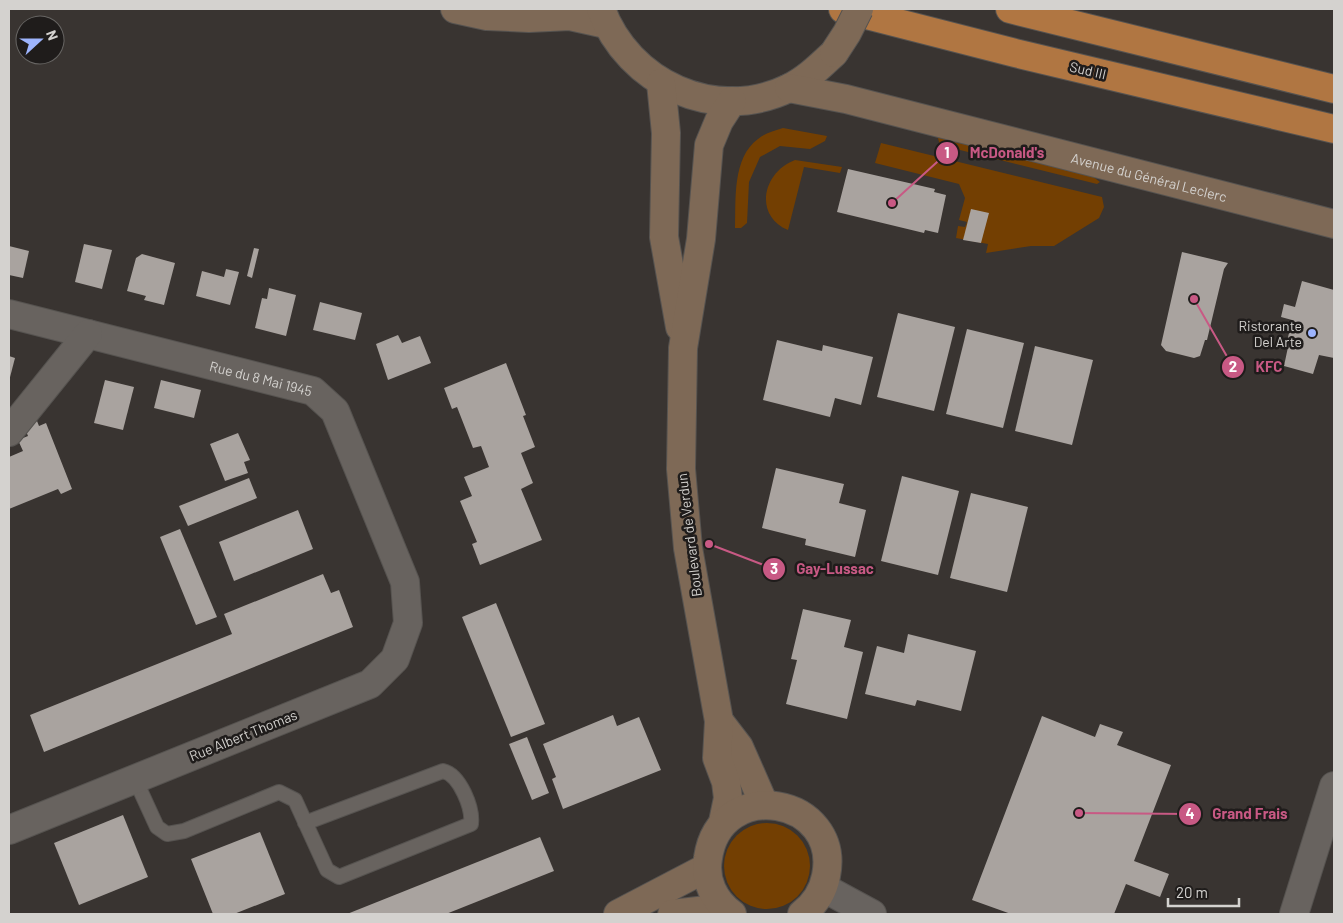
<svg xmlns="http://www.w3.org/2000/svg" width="1343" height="923" font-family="Barlow,sans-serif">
	<rect width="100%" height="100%" fill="#393431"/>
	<!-- green -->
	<g fill="#733f02">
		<path d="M783,128L827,136L825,141L810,149L780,146L760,157L749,182L747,223L741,228H735C736,200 732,158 758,139C765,133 774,131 783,128Z"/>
		<polygon points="937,135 1088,173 1100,182 1097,184 940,145"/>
		<polygon points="881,143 1102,197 1104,207 1099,218 1054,246 1031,246 986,253 988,244 956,238 958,226 965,227 967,222 959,220 965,198 959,184 875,163"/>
		<path d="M795,160L842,167L840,173L804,167L788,230C753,215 763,172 795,160Z"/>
		<circle cx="767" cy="866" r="43"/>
	</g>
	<!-- building -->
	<g fill="#a9a39f">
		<polygon points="848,169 935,189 934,192 946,195 938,233 925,230 924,233 837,212"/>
		<polygon points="971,209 989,213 981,243 963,240"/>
		<polygon points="84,244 112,250 102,289 75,282"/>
		<polygon points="9,246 29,251 23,278 9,275"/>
		<polygon points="254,248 259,249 252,278 247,276"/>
		<polygon points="1182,252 1228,263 1224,269 1207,340 1205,340 1200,356 1194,358 1166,351 1161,345"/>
		<polygon points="142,254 175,263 164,305 144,300 146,296 127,291 136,258"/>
		<polygon points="226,269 239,272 230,305 196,296 202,271 224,277"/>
		<polygon points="1302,281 1334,290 1334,358 1319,355 1313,374 1284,366 1288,347 1286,346 1292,320 1281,317 1284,304 1295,307"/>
		<polygon points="269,288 296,295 286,336 255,328 262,298 267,299"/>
		<polygon points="320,302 362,313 355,340 313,330"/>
		<polygon points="898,313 955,327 934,411 877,397"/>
		<polygon points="967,329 1024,343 1003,428 946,414"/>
		<polygon points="398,335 402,343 420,336 431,363 388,380 376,344"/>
		<polygon points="777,340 822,351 823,345 873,357 861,405 835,398 830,417 763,400"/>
		<polygon points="1035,346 1093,360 1072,445 1015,431"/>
		<polygon points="9,356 15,358 9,381"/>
		<polygon points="506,363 526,415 523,416 535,447 521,453 533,483 521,489 542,540 480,565 472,544 477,542 460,501 472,496 464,477 489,467 481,446 473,448 457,407 452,409 444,388"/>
		<polygon points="105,380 134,387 123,430 94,423"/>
		<polygon points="161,380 201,390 194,418 154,408"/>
		<polygon points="37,421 39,426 46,423 72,489 61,494 58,489 9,509 9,457 23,451 18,440 28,436 26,431 28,426"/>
		<polygon points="238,433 250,460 244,462 248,473 225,481 210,444"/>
		<polygon points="776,468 844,484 839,503 866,510 855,557 805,545 806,539 762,528"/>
		<polygon points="902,476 959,491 938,575 881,561"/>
		<polygon points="249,478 257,498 188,526 179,506"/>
		<polygon points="971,493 1028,507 1007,592 950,578"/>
		<polygon points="298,510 313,549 234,581 219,542"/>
		<polygon points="180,529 217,617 196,625 160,537"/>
		<polygon points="323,574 331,593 339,590 353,627 44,752 30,715 232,634 224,614"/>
		<polygon points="496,603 545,724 511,737 462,617"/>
		<polygon points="803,609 851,620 844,647 863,652 847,719 786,704 797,660 791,659"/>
		<polygon points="908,634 976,651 961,711 917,700 915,706 865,694 877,646 904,653"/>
		<polygon points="613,715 617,726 639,717 661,770 563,809 552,779 556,777 543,744"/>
		<polygon points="1042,716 1095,737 1100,724 1123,732 1117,745 1171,765 1134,861 1169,874 1160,897 1126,884 1114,914 1011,914 972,900"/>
		<polygon points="527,737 549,793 532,800 509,744"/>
		<polygon points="123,815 148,877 79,905 54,843"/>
		<polygon points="260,832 285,894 234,914 213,914 191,859"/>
		<polygon points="540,837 554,871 446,914 347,914"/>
	</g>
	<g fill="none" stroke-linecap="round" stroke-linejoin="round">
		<!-- lane casing -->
		<g stroke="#565350" stroke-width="16">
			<path id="lane" d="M135,779L157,827L167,834L184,831L279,792L295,800L327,870L339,877L471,824C473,808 460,775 443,771L305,823"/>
		</g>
		<!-- street casing -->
		<g stroke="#565350" stroke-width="30">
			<g id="street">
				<path id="s1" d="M9,314L313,391L335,411L405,582L408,623L395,659L370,684L9,830"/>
				<polyline points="9,432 88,334"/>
				<polyline points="824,888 872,914"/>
				<polyline points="1294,914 1334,786"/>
			</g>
		</g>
		<!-- secondary casing -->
		<g stroke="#565350" stroke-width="30">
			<g id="secondary">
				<polyline points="455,9 487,16 529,18 570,16 606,24"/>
				<path d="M601,9C628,83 715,124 789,88C806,80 820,66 834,53"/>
				<polyline points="661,83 666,133 664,237 680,327"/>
				<path id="s2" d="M789,88L846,99L1334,224"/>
				<polyline points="719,721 739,747 764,804"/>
				<polyline points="723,822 728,798 726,782 717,758 719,721 688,548 681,469 683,348 701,239 709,145 719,121 732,101"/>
				<polyline points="618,914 706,868"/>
				<polyline points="672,914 724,908"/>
				<path d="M732,914C714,901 704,880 708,858C720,775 842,797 826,876C823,892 815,904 802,914"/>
			</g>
		</g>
		<!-- highway casing -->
		<g stroke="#565350" stroke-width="30">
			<g id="highway">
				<polyline points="843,9 1015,53 1334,129"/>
				<polyline points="1010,9 1334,89"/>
			</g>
		</g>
		<!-- lane -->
		<use href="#lane" stroke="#68635f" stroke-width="14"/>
		<!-- street -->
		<use href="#street" stroke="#68635f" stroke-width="28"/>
		<!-- secondary -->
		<use href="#secondary" stroke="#7e6956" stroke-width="28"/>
		<!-- highway -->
		<use href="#highway" stroke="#b07642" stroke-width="28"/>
		<!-- secondary-bridge casing -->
		<g stroke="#565350" stroke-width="30" stroke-linecap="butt">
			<polyline id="secondary-bridge" points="834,53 847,33 859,9"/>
		</g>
		<!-- secondary-bridge -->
		<use href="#secondary-bridge" stroke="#7e6956" stroke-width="28"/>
	</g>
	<!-- markers -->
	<circle fill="#9db4fd" stroke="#1f1c1b" stroke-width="2" cx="1312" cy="333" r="5"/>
	<g text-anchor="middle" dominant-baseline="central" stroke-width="5" stroke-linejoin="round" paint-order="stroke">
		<!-- street labels -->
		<g font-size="14" fill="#d4d2cf" stroke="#1f1c1b">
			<text transform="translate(1088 70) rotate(13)">Sud III</text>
			<text stroke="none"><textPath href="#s2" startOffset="371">Avenue du Général Leclerc</textPath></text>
			<text stroke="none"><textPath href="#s1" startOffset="260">Rue du 8 Mai 1945</textPath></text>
			<text transform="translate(689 535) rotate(-97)">Boulevard de Verdun</text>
			<text transform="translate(243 735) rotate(-22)">Rue Albert Thomas</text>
		</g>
		<!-- poi labels -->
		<g font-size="14" fill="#d4d2cf" stroke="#1f1c1b" text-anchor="end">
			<text x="1302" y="325">Ristorante<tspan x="1302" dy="16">Del Arte</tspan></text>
		</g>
	</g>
	<!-- callouts -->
	<path fill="none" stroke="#c85984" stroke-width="2" d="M892 203L947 153M1194 299L1233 367M709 544L774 569M1079 813L1190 814"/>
	<g fill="#c85984" stroke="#1f1c1b" stroke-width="2">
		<circle cx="892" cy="203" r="5"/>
		<circle cx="1194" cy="299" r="5"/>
		<circle cx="709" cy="544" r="5"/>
		<circle cx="1079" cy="813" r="5"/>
		<circle cx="947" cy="153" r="12"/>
		<circle cx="1233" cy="367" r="12"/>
		<circle cx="774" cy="569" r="12"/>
		<circle cx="1190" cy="814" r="12"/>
	</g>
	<g font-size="15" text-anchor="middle" font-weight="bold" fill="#fff">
		<text x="947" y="158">1</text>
		<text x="1233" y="372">2</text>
		<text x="774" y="574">3</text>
		<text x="1190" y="819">4</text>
	</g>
	<g font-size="15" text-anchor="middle" font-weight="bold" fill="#c85984" stroke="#1f1c1b" stroke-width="5" stroke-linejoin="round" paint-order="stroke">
		<text x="1007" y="158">McDonald's</text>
		<text x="1269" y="372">KFC</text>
		<text x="835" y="574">Gay-Lussac</text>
		<text x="1250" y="819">Grand Frais</text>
	</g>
	<!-- border -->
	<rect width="1343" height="923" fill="none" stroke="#d4d2cf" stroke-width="20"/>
	<!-- north arrow -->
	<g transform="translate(40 40) rotate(69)"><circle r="24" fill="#1f1c1b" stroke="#676563"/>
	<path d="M0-4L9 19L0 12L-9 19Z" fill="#9db4fd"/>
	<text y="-8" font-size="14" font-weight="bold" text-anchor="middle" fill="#d4d2cf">N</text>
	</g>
	<!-- scale -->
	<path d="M1168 898v8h71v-8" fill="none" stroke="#d4d2cf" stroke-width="2.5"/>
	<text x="1176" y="898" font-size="15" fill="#d4d2cf" stroke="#1f1c1b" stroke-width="4" paint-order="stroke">20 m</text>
</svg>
